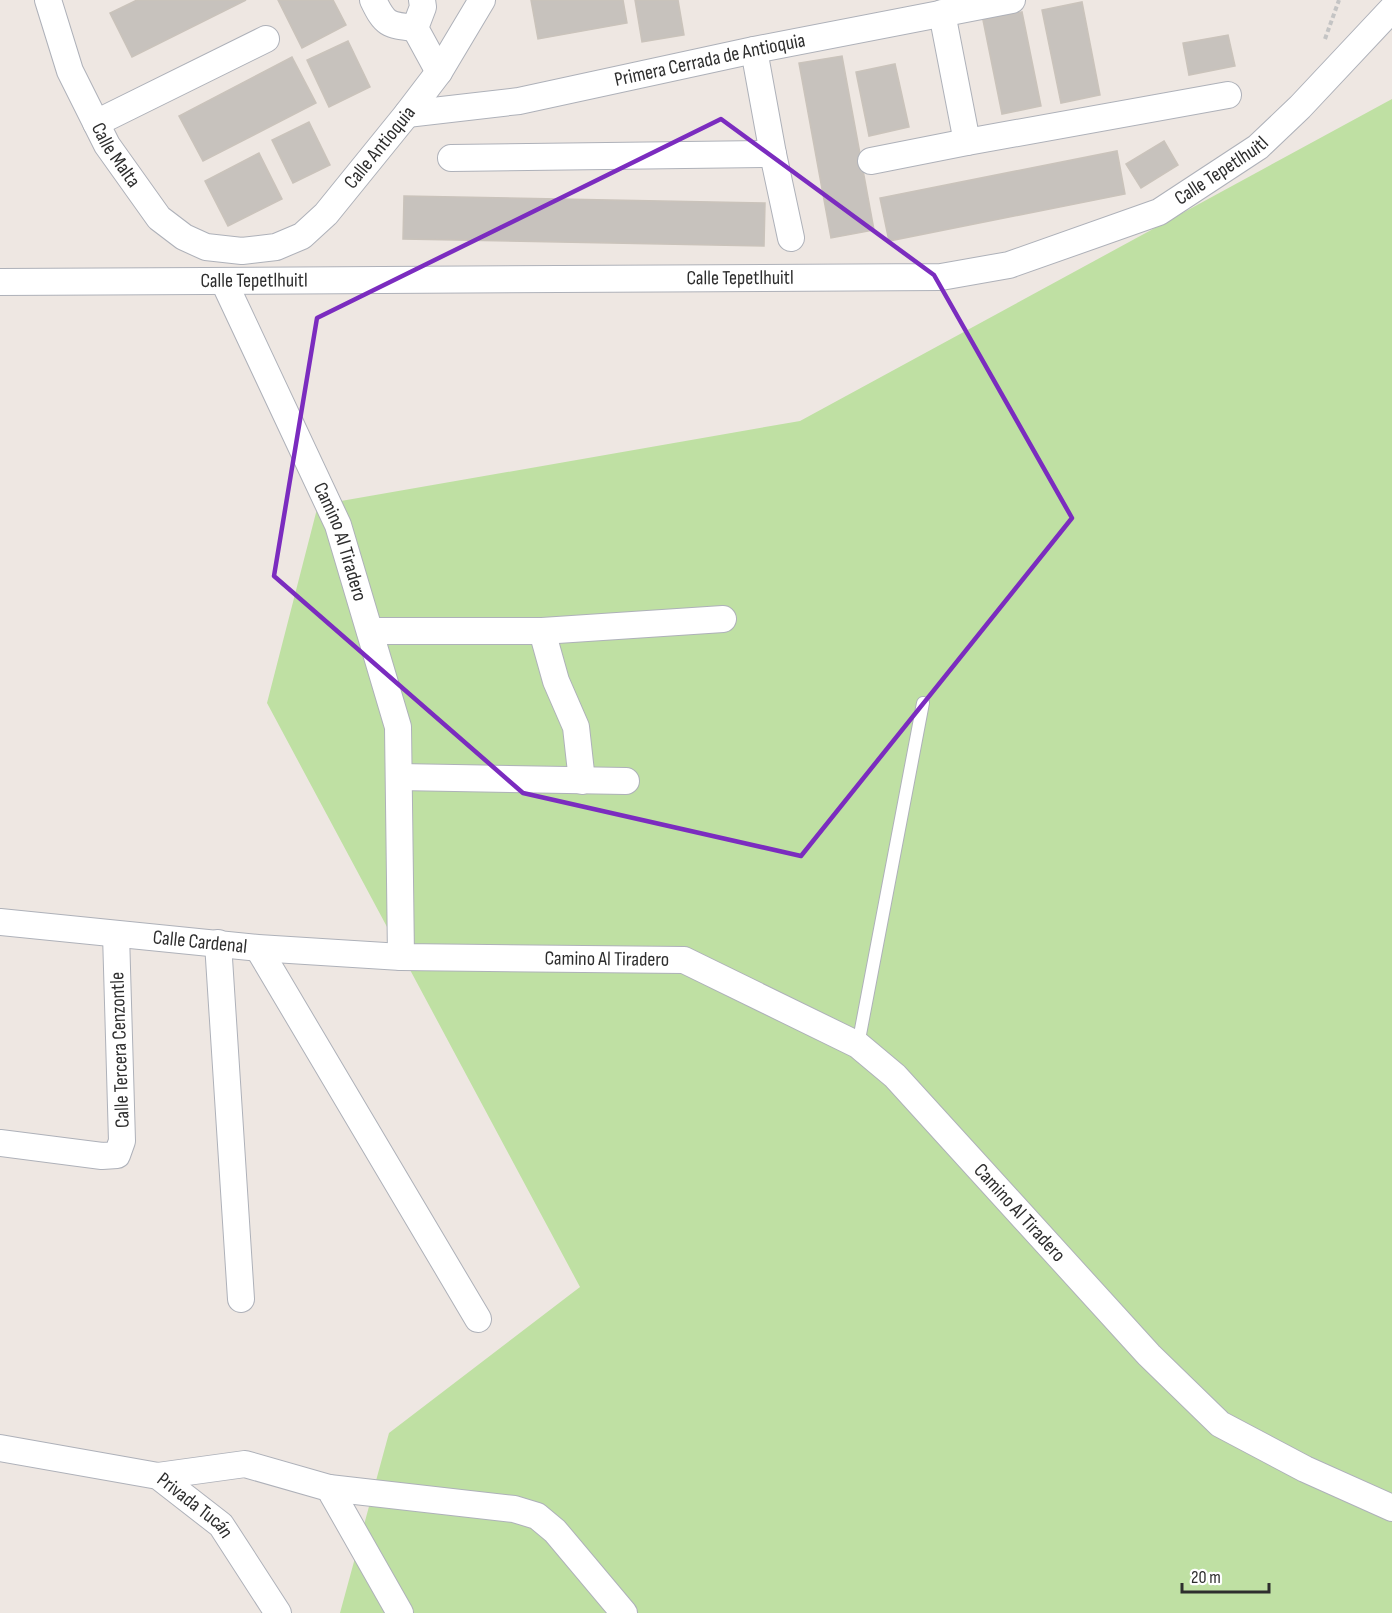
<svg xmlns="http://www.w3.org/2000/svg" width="1392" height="1613" font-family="'Sofia Sans Condensed',sans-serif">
	<rect width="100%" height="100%" fill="#eee7e2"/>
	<!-- green -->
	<polygon fill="#bfe0a3" points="1392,99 1392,1613 340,1613 389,1433 580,1287 267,703 318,505 800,421"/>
	<!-- building -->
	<g fill="#c7c2bd" stroke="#cac3bb" stroke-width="1.5">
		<polygon points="137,0 246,0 132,57 110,13"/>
		<polygon points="278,0 333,0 346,25 302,48"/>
		<polygon points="531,0 623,0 627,23 538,39"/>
		<polygon points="635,0 678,0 684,35 642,42"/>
		<polygon points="1082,2 1100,95 1061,103 1042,10"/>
		<polygon points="1022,12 1041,106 1002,114 983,20"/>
		<polygon points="1228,35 1235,66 1189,75 1183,43"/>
		<polygon points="348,41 370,87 329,107 307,60"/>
		<polygon points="842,56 874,230 831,238 799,63"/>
		<polygon points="292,57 316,103 203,161 179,116"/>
		<polygon points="895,64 909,127 869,136 856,72"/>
		<polygon points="309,122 330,165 293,183 272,140"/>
		<polygon points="1164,141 1178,165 1141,188 1126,164"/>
		<polygon points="1117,151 1125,194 889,241 880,198"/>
		<polygon points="259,153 282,199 228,226 205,181"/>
		<polygon points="404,196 765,203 764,246 403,239"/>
	</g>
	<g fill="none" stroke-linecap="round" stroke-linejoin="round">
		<!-- lane casing -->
		<g stroke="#aeb1b9" stroke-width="14">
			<polyline id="lane" points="858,1045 923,703"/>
		</g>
		<!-- street casing -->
		<g stroke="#aeb1b9" stroke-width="28">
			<g id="street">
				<path id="s1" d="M48,0L70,71L107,145L159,218L184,237L206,247L242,251L276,247L302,236L326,214L407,114L439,72L482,0"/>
				<path d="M373,0C385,25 388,25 415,28"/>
				<polyline points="422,0 423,7 415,28 439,72"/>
				<polyline points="942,13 967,142"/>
				<polyline points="754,50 773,154 791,238"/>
				<path id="s2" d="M407,114L519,101L754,50L1012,0"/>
				<polyline points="96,123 266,39"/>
				<polyline points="451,158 773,154"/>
				<polyline points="871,161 967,142 1228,95"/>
				<path id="s3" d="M0,282L941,277L1009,265L1159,212L1258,147L1300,107L1392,9"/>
				<path id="s4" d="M224,282L338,525L398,727L401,957L684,960L858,1045L895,1076L1149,1355L1220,1424L1305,1469L1392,1508"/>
				<polyline points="370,631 542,631 723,619"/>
				<polyline points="542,631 556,681 576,727 582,781"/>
				<polyline points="399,777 626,781"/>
				<path id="s5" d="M0,922L258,948L401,957"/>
				<polyline points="218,943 241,1299"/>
				<polyline points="258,948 478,1319"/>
				<polyline points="0,1143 102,1156 117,1155 122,1141 116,934"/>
				<path id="s6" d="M0,1448L158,1476L221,1525L278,1613"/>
				<polyline points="158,1476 245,1464 329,1488 400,1613"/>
				<polyline points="329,1488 514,1509 537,1516 555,1531 624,1613"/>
			</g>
		</g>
		<!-- path -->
		<polyline stroke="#c4c4c4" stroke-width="4" stroke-dasharray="4.5 3" stroke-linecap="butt" points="1325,39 1339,0"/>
		<!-- lane -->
		<use href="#lane" stroke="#fff" stroke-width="12"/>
		<!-- street -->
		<use href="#street" stroke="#fff" stroke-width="26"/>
	</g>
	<!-- marked area -->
	<path fill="none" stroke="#7b2cbf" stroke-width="4.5" stroke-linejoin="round" d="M721,119L934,275L1072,518L801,856L523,793L274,576L317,318Z"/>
	<g text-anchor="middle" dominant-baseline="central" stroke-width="5" stroke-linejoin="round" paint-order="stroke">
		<!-- street labels -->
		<g font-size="20" fill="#2e2e2e" stroke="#fff">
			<text stroke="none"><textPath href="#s2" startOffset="308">Primera Cerrada de Antioquia</textPath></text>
			<text stroke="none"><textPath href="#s1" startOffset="519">Calle Antioquia</textPath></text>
			<text stroke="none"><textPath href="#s1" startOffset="170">Calle Malta</textPath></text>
			<text stroke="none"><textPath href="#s3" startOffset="1244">Calle Tepetlhuitl</textPath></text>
			<text stroke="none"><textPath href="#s3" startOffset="740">Calle Tepetlhuitl</textPath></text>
			<text stroke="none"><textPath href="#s3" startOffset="254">Calle Tepetlhuitl</textPath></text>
			<text stroke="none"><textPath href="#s4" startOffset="285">Camino Al Tiradero</textPath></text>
			<text stroke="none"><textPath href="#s5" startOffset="201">Calle Cardenal</textPath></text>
			<text stroke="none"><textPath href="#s4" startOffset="915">Camino Al Tiradero</textPath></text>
			<text transform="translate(120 1050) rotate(-92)">Calle Tercera Cenzontle</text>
			<text stroke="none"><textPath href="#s4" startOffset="1419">Camino Al Tiradero</textPath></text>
			<text stroke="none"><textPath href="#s6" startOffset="208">Privada Tucán</textPath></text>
		</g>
	</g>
	<!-- scale -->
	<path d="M1182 1583v9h87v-9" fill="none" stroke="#2e2e2e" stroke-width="3"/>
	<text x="1191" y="1583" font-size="18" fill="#2e2e2e" stroke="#ffffff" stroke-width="4.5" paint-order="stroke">20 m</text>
</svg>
